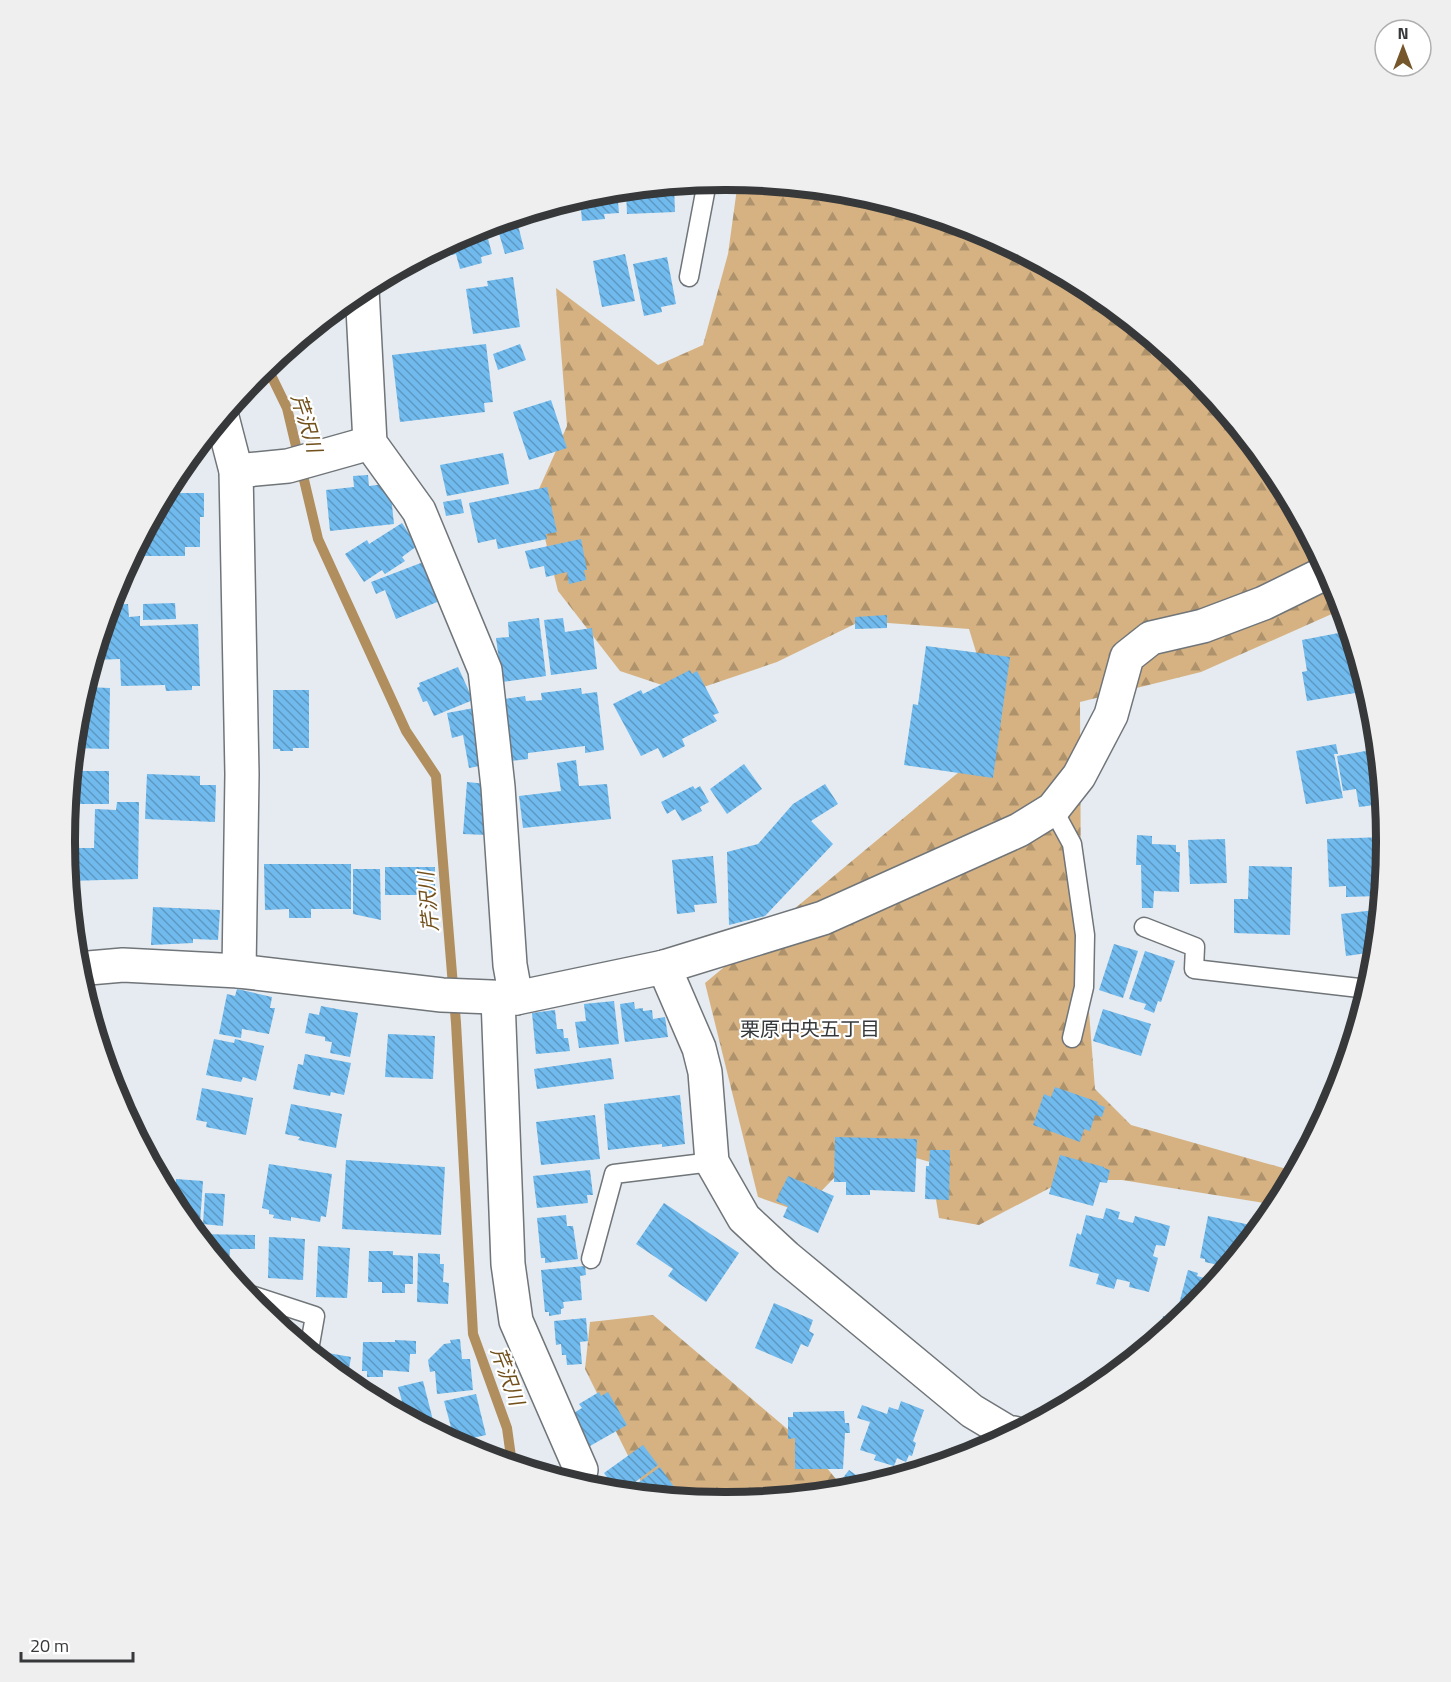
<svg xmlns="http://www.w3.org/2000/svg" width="1451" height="1682" font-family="'Titillium Web','Noto Sans JP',sans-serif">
	<defs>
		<pattern id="forest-firs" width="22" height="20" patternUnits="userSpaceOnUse" patternTransform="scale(1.5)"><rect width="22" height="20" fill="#d6b283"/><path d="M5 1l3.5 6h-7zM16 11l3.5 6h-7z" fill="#ae926c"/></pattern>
		<pattern id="building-back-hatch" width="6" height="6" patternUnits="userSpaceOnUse" patternTransform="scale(1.5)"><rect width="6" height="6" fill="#70baee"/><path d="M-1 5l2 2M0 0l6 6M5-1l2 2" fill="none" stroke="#5d98c2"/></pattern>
	</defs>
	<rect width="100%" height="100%" fill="#e5ebf0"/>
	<!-- forest -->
	<g fill="url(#forest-firs)">
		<polygon points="738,181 855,193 979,230 991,237 1052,282 1104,301 1193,374 1275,474 1336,588 1343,609 1201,672 1080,702 1081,908 1095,1089 1131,1125 1290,1170 1286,1187 1277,1205 1122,1180 1065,1180 979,1225 939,1218 930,1162 867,1144 801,1212 758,1197 705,983 965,767 988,691 969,629 861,621 777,662 686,693 620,671 558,591 535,498 567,426 556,288 658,365 703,345 728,254"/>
		<polygon points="653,1315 812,1450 845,1490 725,1502 647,1494 585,1369 590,1322"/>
	</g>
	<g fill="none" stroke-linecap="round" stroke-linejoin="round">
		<!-- stream -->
		<polyline stroke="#b18e5e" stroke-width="10" points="267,367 287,408 318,539 406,731 436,776 456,1023 473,1334 507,1428 512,1464"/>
	</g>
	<!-- building -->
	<g fill="url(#building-back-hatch)">
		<polygon points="674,185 675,212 627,214 626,190"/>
		<polygon points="617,191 619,213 604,214 605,219 582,221 580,198 597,193"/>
		<polygon points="516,217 524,249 505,254 496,223"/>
		<polygon points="485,227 492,254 481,257 482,263 460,269 456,254 426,261 424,256 473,230"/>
		<polygon points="625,254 635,301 602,307 593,261"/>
		<polygon points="667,257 676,304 661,307 662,312 644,316 633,264"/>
		<polygon points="513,277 520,327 473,334 466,289 488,286 487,281"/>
		<polygon points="486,344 493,402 484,403 485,412 400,422 392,355"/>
		<polygon points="520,344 526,360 498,370 493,354"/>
		<polygon points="551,400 567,448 529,460 513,412"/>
		<polygon points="503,453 509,484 447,496 440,465"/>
		<polygon points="368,475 369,486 384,484 386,496 391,496 394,524 330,531 326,490 354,487 353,476"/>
		<polygon points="547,487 557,532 546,534 547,539 498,549 496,539 478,543 469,503"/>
		<polygon points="166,493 204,493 204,517 200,517 200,547 185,547 185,556 137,556 137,552 134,552"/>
		<polygon points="461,499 464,513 446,516 443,502"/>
		<polygon points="402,523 417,546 402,557 405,561 385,574 382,570 364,582 345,554 367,540 369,544"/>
		<polygon points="581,539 587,570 584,570 586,580 569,584 567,572 546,577 544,566 530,569 525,551"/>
		<polygon points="426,561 442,600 396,619 385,590 376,594 371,582"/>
		<polygon points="175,603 176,619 143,620 143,604"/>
		<polygon points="128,604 129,617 140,616 140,626 198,624 200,686 192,686 192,690 166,691 165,685 121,686 120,659 93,660 110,605"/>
		<polygon points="887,615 887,628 855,629 855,617"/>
		<polygon points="539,618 546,676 502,682 496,638 509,637 508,622"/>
		<polygon points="563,618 565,632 592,628 597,669 551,675 544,620"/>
		<polygon points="1349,631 1367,691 1307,701 1302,672 1307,671 1302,640"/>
		<polygon points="926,646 1010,657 993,778 904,765 913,704 918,705"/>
		<polygon points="458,667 473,700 434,716 427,701 423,702 417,688 420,686 419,683"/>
		<polygon points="690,670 692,674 697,671 719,713 713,715 717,721 682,739 685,746 663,758 658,748 641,756 613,704 641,690 643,694"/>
		<polygon points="85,687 110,688 109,749 74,748 77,712"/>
		<polygon points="581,688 582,694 597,692 604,750 585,753 585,746 528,753 528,759 511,761 504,699 525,696 526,701 542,700 541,693"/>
		<polygon points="273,690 309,690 309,748 293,748 293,751 280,751 280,749 273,749"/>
		<polygon points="474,708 485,765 469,768 463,735 452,738 447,713"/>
		<polygon points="1336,744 1338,754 1334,754 1343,798 1306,804 1296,751"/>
		<polygon points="1377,749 1383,804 1359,807 1356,789 1343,791 1337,756"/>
		<polygon points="576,760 579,786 607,784 611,819 523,828 519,796 561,791 557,763"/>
		<polygon points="744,764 762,789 727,814 710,789"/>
		<polygon points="71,771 109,771 109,804 68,804"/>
		<polygon points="147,774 200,776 200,785 216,785 215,822 145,819"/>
		<polygon points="467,782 487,784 486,835 463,834"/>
		<polygon points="825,784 838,804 811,821 833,844 765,916 729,925 727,852 758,844 793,804"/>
		<polygon points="693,786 695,789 700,786 709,802 700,807 702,811 682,821 675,809 667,814 661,802"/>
		<polygon points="117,802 139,802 138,879 68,881 65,848 94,848 95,809 116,810"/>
		<polygon points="1137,835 1152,836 1152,844 1176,845 1176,852 1180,852 1179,892 1154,891 1153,908 1142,908 1141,865 1136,865"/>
		<polygon points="1384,837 1383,874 1377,874 1378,896 1346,897 1346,886 1329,887 1327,839"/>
		<polygon points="1225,839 1227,883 1190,884 1188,840"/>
		<polygon points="713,856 717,903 694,905 695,912 677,914 672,860"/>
		<polygon points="264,864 351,864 351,909 311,909 311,918 289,918 289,909 265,910"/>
		<polygon points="1249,866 1292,867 1290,935 1234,933 1234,899 1248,899"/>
		<rect x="385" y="867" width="50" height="28"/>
		<polygon points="353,869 380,869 381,920 353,914"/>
		<polygon points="153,907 220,910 218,940 193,939 193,943 151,945"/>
		<polygon points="1375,910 1377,933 1375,952 1346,956 1341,914"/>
		<polygon points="1114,944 1138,951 1123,998 1099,990"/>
		<polygon points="1145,951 1175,961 1161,1002 1158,1001 1154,1013 1144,1009 1146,1004 1129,999"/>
		<polygon points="237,989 272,997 270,1008 275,1008 269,1034 242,1029 241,1038 219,1034 227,994 235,996"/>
		<polygon points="614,1001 619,1044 579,1048 575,1022 586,1021 584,1004"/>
		<polygon points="634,1002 635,1009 643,1008 643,1011 652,1010 653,1019 665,1017 668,1037 625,1042 620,1004"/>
		<polygon points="321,1006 358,1013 350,1057 330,1053 332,1042 325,1041 325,1037 305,1033 309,1013 319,1015"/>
		<polygon points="1103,1009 1151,1024 1141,1056 1093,1041"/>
		<polygon points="555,1010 557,1029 563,1029 564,1038 568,1038 570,1051 536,1054 532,1013"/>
		<polygon points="388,1034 435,1036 433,1079 385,1077"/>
		<polygon points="214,1039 234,1043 235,1039 264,1046 256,1081 243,1077 241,1082 206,1075"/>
		<polygon points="305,1054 351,1063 344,1095 331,1092 330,1096 293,1089 298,1064 303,1065"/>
		<polygon points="611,1058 614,1079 537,1089 534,1069"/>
		<polygon points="1055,1087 1098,1102 1097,1104 1105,1107 1102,1117 1095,1115 1090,1131 1084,1129 1080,1142 1033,1125 1044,1094 1051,1097"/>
		<polygon points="202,1088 253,1098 246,1135 206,1127 207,1122 196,1120"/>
		<polygon points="680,1095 685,1144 662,1147 662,1144 608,1150 604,1104"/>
		<polygon points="291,1104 342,1114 336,1148 298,1140 300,1137 285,1134"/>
		<polygon points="595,1115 600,1159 541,1165 536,1122"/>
		<polygon points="835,1137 917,1139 915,1192 870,1190 870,1195 846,1195 846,1182 834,1182"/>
		<polygon points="930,1150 950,1150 949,1200 925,1199 926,1166 929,1166"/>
		<polygon points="1060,1155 1104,1167 1104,1168 1110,1170 1107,1183 1100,1182 1093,1206 1049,1194"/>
		<polygon points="346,1160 445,1167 441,1235 342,1229"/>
		<polygon points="269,1164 332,1174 326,1217 321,1216 320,1222 291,1217 291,1221 273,1218 274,1215 269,1214 269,1210 262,1208"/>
		<polygon points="590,1170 593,1195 587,1195 588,1203 537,1208 533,1176"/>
		<polygon points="788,1176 834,1196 818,1233 783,1217 788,1206 776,1201"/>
		<polygon points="176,1179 203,1181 200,1223 188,1222 176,1208 174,1204"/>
		<polygon points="205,1193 225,1194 223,1226 203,1224"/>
		<polygon points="664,1203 739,1253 706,1302 668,1276 673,1269 636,1244"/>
		<polygon points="1106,1208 1120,1212 1118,1219 1133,1223 1135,1216 1170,1226 1165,1246 1156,1245 1153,1256 1158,1258 1149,1292 1129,1287 1130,1282 1117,1279 1114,1289 1096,1284 1099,1274 1069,1266 1077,1233 1081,1235 1086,1215 1103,1219"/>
		<polygon points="566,1215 567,1226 573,1226 578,1259 545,1263 545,1258 541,1258 537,1218"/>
		<polygon points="1208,1216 1260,1227 1227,1267 1205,1262 1205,1259 1200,1258"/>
		<polygon points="197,1234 255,1235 255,1249 230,1249 229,1265 223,1265"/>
		<polygon points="269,1237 305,1239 303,1280 268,1278"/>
		<polygon points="318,1246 350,1248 347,1298 316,1297"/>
		<polygon points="369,1251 393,1251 393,1255 413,1256 413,1284 405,1284 405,1293 382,1293 382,1282 368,1282"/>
		<polygon points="418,1253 440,1254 440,1264 444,1264 443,1282 449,1283 448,1304 417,1302"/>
		<polygon points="585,1266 586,1275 580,1276 582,1300 563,1302 564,1308 561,1309 561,1314 549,1316 549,1312 545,1312 541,1270"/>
		<polygon points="1188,1270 1198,1273 1197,1276 1216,1281 1193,1309 1158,1337 1163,1316 1175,1319"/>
		<polygon points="774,1303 813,1320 809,1331 814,1334 808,1347 801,1344 792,1364 755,1348"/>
		<polygon points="586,1318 588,1341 580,1342 582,1364 567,1365 566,1355 562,1355 561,1344 556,1345 554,1321"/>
		<polygon points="460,1339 462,1359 470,1359 473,1390 437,1394 435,1371 430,1372 428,1360 444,1344 451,1343 450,1340"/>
		<polygon points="395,1340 416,1341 416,1354 410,1354 409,1372 383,1370 383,1377 367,1377 367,1371 362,1371 363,1342 395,1342"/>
		<polygon points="328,1353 351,1357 347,1381 326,1364"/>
		<polygon points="423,1381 436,1432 397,1411 396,1406 403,1405 398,1387"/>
		<polygon points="599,1392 601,1396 608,1392 627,1425 590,1446 572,1414 582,1408 579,1404"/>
		<polygon points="476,1394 486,1435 455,1442 444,1401"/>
		<polygon points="901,1401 924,1410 913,1441 916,1443 912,1456 909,1455 906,1462 897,1458 894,1466 874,1460 876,1455 860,1450 870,1422 857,1418 862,1405 887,1414 889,1407 898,1410"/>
		<polygon points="844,1411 845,1423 849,1423 850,1433 845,1433 843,1469 795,1469 795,1438 788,1439 788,1417 793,1417 793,1412"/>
		<polygon points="488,1445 491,1457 468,1450"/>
		<polygon points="643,1445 658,1465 622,1492 617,1491 604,1473"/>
		<polygon points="660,1467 682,1498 625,1492"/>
		<polygon points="849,1470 870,1485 854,1489 833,1491"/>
	</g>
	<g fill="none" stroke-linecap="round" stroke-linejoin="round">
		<!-- service casing -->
		<g stroke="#707579" stroke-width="21">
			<g id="service">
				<polyline points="689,277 707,182"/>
				<polyline points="1053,809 1072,844 1085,935 1084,987 1072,1038"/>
				<polyline points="1144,927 1195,947 1194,969 1368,989"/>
				<polyline points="591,1259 614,1174 712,1162"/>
				<polyline points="245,1293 315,1316 309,1350"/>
			</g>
		</g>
		<!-- minor casing -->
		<g stroke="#707579" stroke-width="36">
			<g id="minor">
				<polyline points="362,289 370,443 419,511 485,670 498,787 510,965 516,998"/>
				<polyline points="222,417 236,471 242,774 239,971"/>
				<polyline points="236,471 288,466 370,443"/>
				<polyline points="664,967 699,1048 705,1072 712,1162 744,1218 786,1257 972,1411 1007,1432 1014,1433"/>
				<polyline points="77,969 123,965 239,971 442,995 516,998 664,967 823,918 1019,830 1053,809 1079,776 1111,715 1127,657 1151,638 1203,626 1264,603 1327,572"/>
				<polyline points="498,998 508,1264 516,1321 581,1470"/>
			</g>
		</g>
		<!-- service -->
		<use href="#service" stroke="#fff" stroke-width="18"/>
		<!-- minor -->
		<use href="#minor" stroke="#fff" stroke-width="33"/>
	</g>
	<g text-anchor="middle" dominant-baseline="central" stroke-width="4.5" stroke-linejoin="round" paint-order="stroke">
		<!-- water labels -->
		<g font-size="20" font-style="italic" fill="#72501c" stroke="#fff">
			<text transform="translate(307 423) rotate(73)">芹沢川</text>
			<text transform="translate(428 902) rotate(-95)">芹沢川</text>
			<text transform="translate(508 1376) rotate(70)">芹沢川</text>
		</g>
		<!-- neighbourhood labels -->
		<g font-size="20" fill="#36383a" stroke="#fff">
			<text x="810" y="1028">栗原中央五丁目</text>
		</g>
	</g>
	<!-- crop -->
	<path d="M0 0H1451V1682H0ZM725 190H726A650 650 0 0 1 1376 840V842A650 650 0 0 1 726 1492H725A650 650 0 0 1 75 842V840A650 650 0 0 1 725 190Z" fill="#efefef" fill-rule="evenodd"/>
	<path fill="none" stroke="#36383a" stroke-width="8" d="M725 190H726A650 650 0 0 1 1376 840V842A650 650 0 0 1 726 1492H725A650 650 0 0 1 75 842V840A650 650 0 0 1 725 190Z"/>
	<!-- north arrow -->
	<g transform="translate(1403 48)"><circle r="28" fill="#ffffff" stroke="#afafb0" stroke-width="1.5"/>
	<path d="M0-4.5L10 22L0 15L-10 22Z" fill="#76572c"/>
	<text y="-9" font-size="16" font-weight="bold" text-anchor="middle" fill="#36383a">N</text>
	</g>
	<!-- scale -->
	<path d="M21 1652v9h112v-9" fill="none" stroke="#36383a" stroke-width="3"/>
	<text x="30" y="1652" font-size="18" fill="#36383a" stroke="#ffffff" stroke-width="4.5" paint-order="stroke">20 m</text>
</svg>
